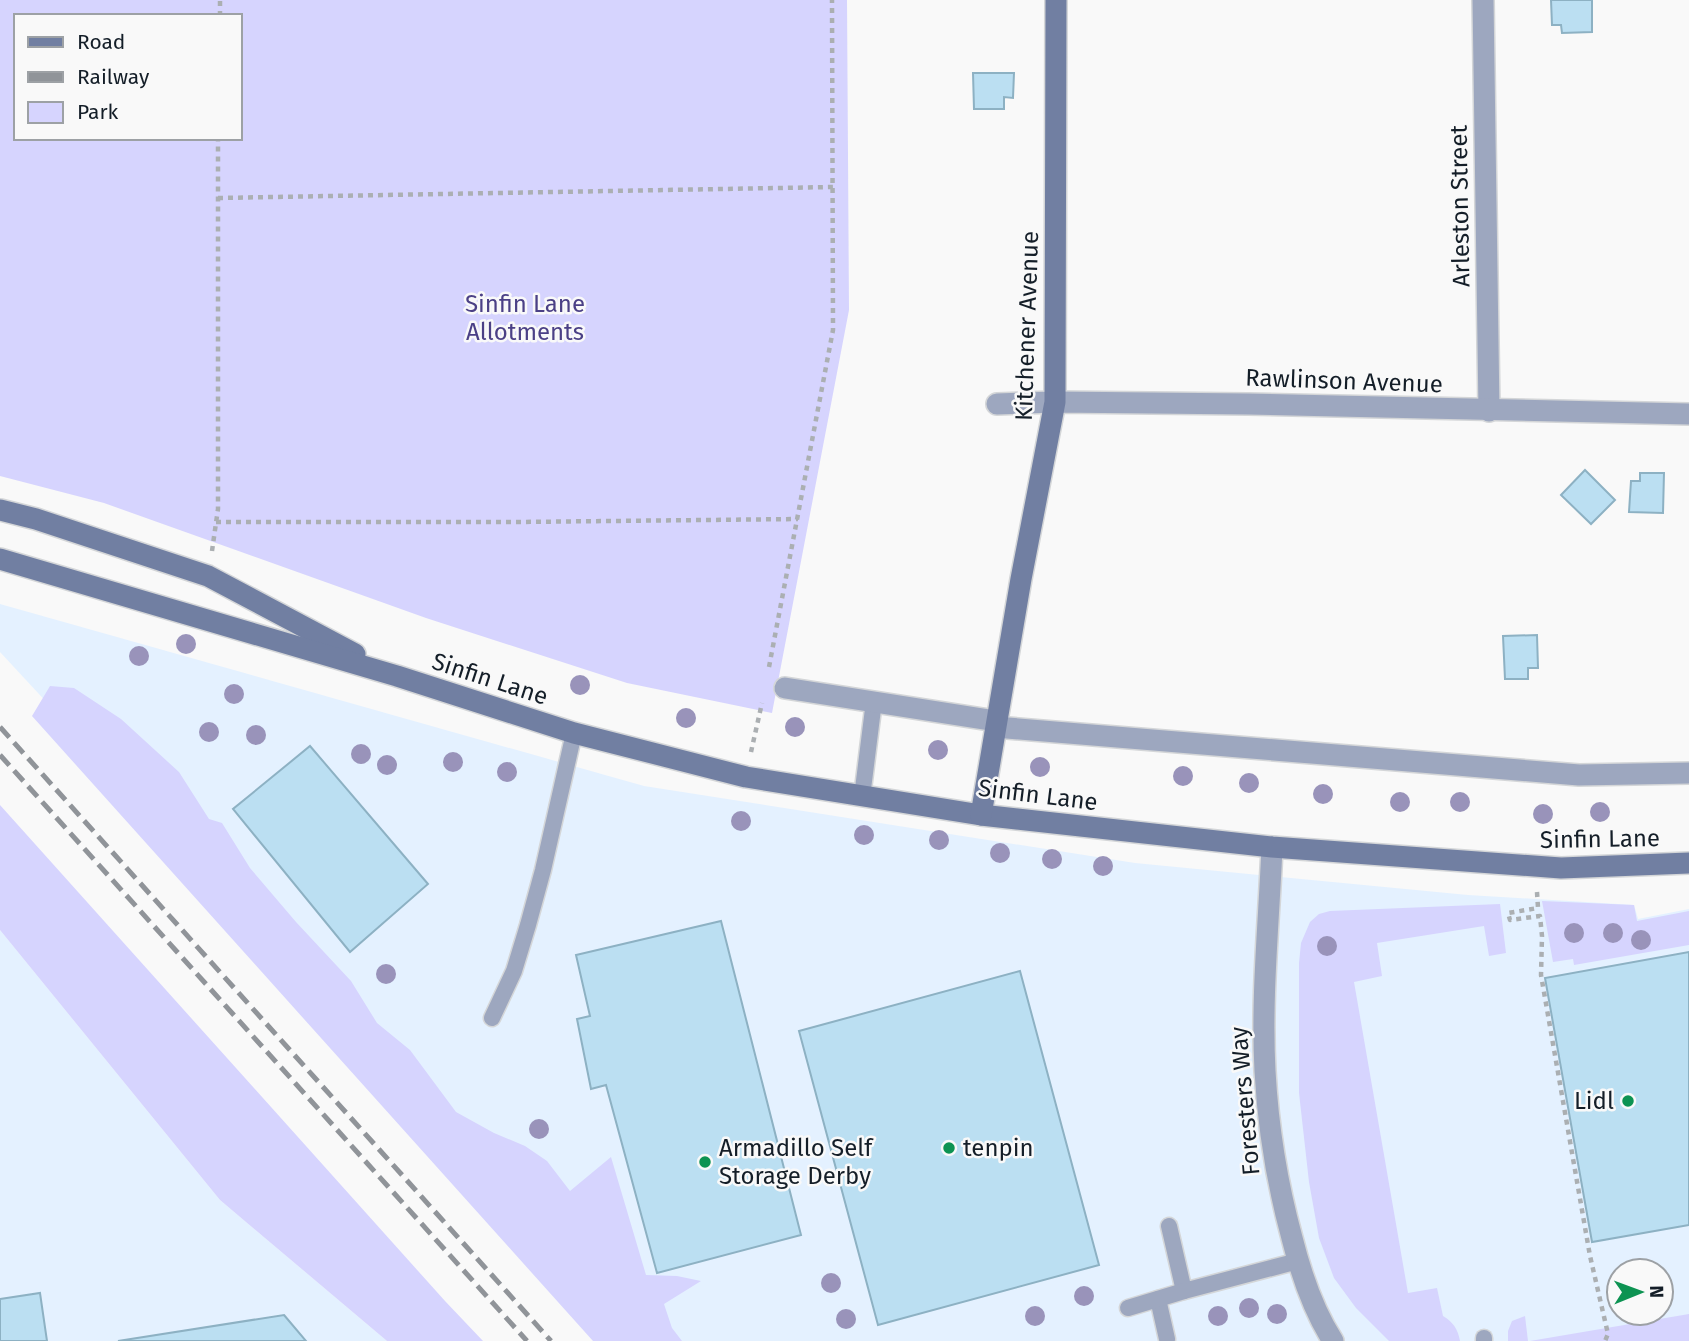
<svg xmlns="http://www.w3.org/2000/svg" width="1689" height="1341" font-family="'Fira Sans',sans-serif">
	<rect width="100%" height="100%" fill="#f9f9f9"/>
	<!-- built -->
	<g fill="#e4f1ff" fill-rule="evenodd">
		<path d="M0,604L644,786L1135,863L1468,895L1634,905L1638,919L1689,909V1341H639L0,652ZM1619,1271H1661V1313H1619Z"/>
		<polygon points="0,930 220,1200 387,1341 0,1341"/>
	</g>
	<!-- green -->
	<g fill="#d6d4fe" fill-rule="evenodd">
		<path d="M0,0H847L849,310L772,713L627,683L426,618L104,503L0,476ZM16,16H240V138H16Z"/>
		<polygon points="50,686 74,688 121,719 179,772 209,819 222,823 250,868 296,922 351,981 377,1023 410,1050 456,1112 494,1133 525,1146 547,1161 570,1191 611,1157 646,1275 677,1276 701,1281 664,1304 672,1328 682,1341 593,1341 32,716"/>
		<polygon points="0,805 445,1301 483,1341 387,1341 220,1200 0,930"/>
		<polygon points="1542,901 1634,905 1637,921 1689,911 1689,945 1574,965 1573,959 1553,962"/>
		<path d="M1500,904L1506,953L1489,956L1484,926L1377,943L1382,976L1354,982L1408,1293L1437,1288L1443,1316C1453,1322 1458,1329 1460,1341H1389L1356,1308L1334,1278L1319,1238L1309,1182L1299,1093V963L1301,943L1310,922L1319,914L1330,911Z"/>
		<polygon points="1689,1314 1689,1341 1530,1341"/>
		<polygon points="1525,1316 1528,1341 1508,1341 1508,1331 1512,1321"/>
	</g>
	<!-- building -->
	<g fill="#bbdff2" stroke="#8db1c3" stroke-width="2">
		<polygon points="1551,0 1592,0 1592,32 1562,33 1561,25 1552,25"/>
		<polygon points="973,73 1014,73 1013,98 1004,97 1004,109 974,109"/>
		<polygon points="1585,470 1615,500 1591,524 1561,495"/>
		<polygon points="1640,473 1664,473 1663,513 1629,512 1631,481 1640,481"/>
		<polygon points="1537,635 1538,668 1528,668 1528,679 1505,679 1503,636"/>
		<polygon points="310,746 428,884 350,952 233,809"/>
		<polygon points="721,921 801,1235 657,1273 606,1085 591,1089 577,1019 590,1016 576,955"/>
		<polygon points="1689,952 1689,1225 1592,1242 1545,978"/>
		<polygon points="1020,971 1099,1265 878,1325 799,1031"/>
		<polygon points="40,1293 47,1341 0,1341 0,1299"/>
		<polygon points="284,1315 306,1341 118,1341"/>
	</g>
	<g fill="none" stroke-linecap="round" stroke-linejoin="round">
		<!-- lane casing -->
		<g stroke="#d4d6d8" stroke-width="19">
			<g id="lane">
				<polyline points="862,797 874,701"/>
				<polyline points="492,1018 514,971 528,925 543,870 574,733"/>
				<polyline points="1169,1226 1184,1291 1298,1261"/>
				<polyline points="1158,1299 1167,1339"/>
				<polyline points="1128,1308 1184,1291"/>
				<polyline points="1484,1338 1484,1341"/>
			</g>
		</g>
		<!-- street casing -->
		<g stroke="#d4d6d8" stroke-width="24">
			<g id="street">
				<polyline points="1483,0 1489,411"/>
				<polyline points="997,404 1055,402 1248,404 1689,414"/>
				<polyline points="785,688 996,721"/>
				<polyline points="995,727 1579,775 1689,773"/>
				<path d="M1272,847C1269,921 1261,997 1265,1071C1268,1127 1277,1183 1292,1238C1301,1274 1313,1310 1333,1341"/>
			</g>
		</g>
		<!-- secondary casing -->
		<g stroke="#d4d6d8" stroke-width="24">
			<g id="secondary">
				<polyline points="0,510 36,519 208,576 355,654"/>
				<polyline points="0,559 397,676 574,733 746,777 981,815 1272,847 1561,868 1689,863"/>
				<polyline points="981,815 1021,579 1055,402 1056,0"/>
			</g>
		</g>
		<!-- path -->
		<g stroke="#abafb2" stroke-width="4.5" stroke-dasharray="5 5" stroke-linecap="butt">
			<polyline points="220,16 220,0"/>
			<polyline points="218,198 833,187"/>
			<polyline points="216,522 517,522 798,519"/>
			<polyline points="212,551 218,509 218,138"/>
			<polyline points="769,667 833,330 832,0"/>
			<polyline points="751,752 762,703"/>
			<polyline points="1537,892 1538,908 1508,913 1510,920 1540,916 1542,936 1541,975 1590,1256 1608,1334 1605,1341"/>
		</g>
		<!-- lane -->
		<use href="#lane" stroke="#9da7bf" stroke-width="16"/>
		<!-- street -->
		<use href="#street" stroke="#9da7bf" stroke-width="21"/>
		<!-- secondary -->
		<use href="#secondary" stroke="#717fa2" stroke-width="21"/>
		<!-- rail -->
		<g stroke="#909499" stroke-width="5" stroke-dasharray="14 7" stroke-linecap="butt">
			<polyline points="0,727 551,1341"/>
			<polyline points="0,755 527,1341"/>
		</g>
	</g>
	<!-- trees -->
	<g fill="#9993ba">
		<circle cx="186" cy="644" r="10"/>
		<circle cx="139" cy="656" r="10"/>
		<circle cx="580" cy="685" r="10"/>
		<circle cx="234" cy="694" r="10"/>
		<circle cx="686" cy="718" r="10"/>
		<circle cx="795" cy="727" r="10"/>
		<circle cx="209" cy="732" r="10"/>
		<circle cx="256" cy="735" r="10"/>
		<circle cx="938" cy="750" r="10"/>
		<circle cx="361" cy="754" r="10"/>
		<circle cx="453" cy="762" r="10"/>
		<circle cx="387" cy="765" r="10"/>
		<circle cx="1040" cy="767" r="10"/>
		<circle cx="507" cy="772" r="10"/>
		<circle cx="1183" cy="776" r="10"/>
		<circle cx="1249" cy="783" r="10"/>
		<circle cx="1323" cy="794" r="10"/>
		<circle cx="1400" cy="802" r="10"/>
		<circle cx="1460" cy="802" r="10"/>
		<circle cx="1600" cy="812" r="10"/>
		<circle cx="1543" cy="814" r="10"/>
		<circle cx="741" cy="821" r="10"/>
		<circle cx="864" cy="835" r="10"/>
		<circle cx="939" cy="840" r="10"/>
		<circle cx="1000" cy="853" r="10"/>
		<circle cx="1052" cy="859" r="10"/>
		<circle cx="1103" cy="866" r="10"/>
		<circle cx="1574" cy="933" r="10"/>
		<circle cx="1613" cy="933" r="10"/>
		<circle cx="1641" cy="940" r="10"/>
		<circle cx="1327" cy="946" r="10"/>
		<circle cx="386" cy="974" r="10"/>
		<circle cx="539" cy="1129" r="10"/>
		<circle cx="831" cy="1283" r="10"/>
		<circle cx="1084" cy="1296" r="10"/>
		<circle cx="1249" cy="1308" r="10"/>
		<circle cx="1277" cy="1314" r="10"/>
		<circle cx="1035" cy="1316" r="10"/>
		<circle cx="1218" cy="1316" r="10"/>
		<circle cx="846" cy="1319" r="10"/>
	</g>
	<!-- markers -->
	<g fill="#0d9352" stroke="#f9f9f9" stroke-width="2.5">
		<circle cx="1628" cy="1101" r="7"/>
		<circle cx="949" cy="1148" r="7"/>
		<circle cx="705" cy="1162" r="7"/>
	</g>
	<g text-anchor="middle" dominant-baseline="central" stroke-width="5" stroke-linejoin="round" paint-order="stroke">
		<!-- street labels -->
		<g font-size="24" fill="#141e28" stroke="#f9f9f9">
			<text transform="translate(1460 206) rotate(-91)">Arleston Street</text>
			<text transform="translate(1027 326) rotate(-88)">Kitchener Avenue</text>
			<text transform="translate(1344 381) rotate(2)">Rawlinson Avenue</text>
			<text transform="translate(490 679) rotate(18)">Sinfin Lane</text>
			<text transform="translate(1038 795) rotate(7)">Sinfin Lane</text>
			<text transform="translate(1600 839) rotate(-1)">Sinfin Lane</text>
			<text transform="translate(1245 1101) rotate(-95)">Foresters Way</text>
		</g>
		<!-- park labels -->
		<g font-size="24" fill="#4b4086" stroke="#f9f9f9">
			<text x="525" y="304">Sinfin Lane<tspan x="525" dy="28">Allotments</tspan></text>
		</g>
		<!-- poi labels -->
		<g font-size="24" fill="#141e28" stroke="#f9f9f9" text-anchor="start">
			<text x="1614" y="1101" text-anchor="end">Lidl</text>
			<text x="719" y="1148">Armadillo Self<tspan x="719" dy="28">Storage Derby</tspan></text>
			<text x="963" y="1148">tenpin</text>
		</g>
	</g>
	<!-- legend -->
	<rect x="14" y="14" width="228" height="126" fill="#f9f9f9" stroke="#9da1a5" stroke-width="2"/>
	<rect x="28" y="37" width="35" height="10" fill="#717fa2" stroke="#9da1a5" stroke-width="2"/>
	<text x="77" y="49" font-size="21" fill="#141e28">Road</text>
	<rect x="28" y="72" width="35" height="10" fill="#909499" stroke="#9da1a5" stroke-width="2"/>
	<text x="77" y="84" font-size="21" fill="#141e28">Railway</text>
	<rect x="28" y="102" width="35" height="21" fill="#d6d4fe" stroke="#9da1a5" stroke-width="2"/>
	<text x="77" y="119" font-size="21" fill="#141e28">Park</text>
	<!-- north arrow -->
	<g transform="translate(1640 1292) rotate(89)"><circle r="33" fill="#f9f9f9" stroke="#9da1a5" stroke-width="2"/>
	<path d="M0-5L12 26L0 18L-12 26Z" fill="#0d9352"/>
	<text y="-10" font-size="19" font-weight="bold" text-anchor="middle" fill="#141e28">N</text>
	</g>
</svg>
